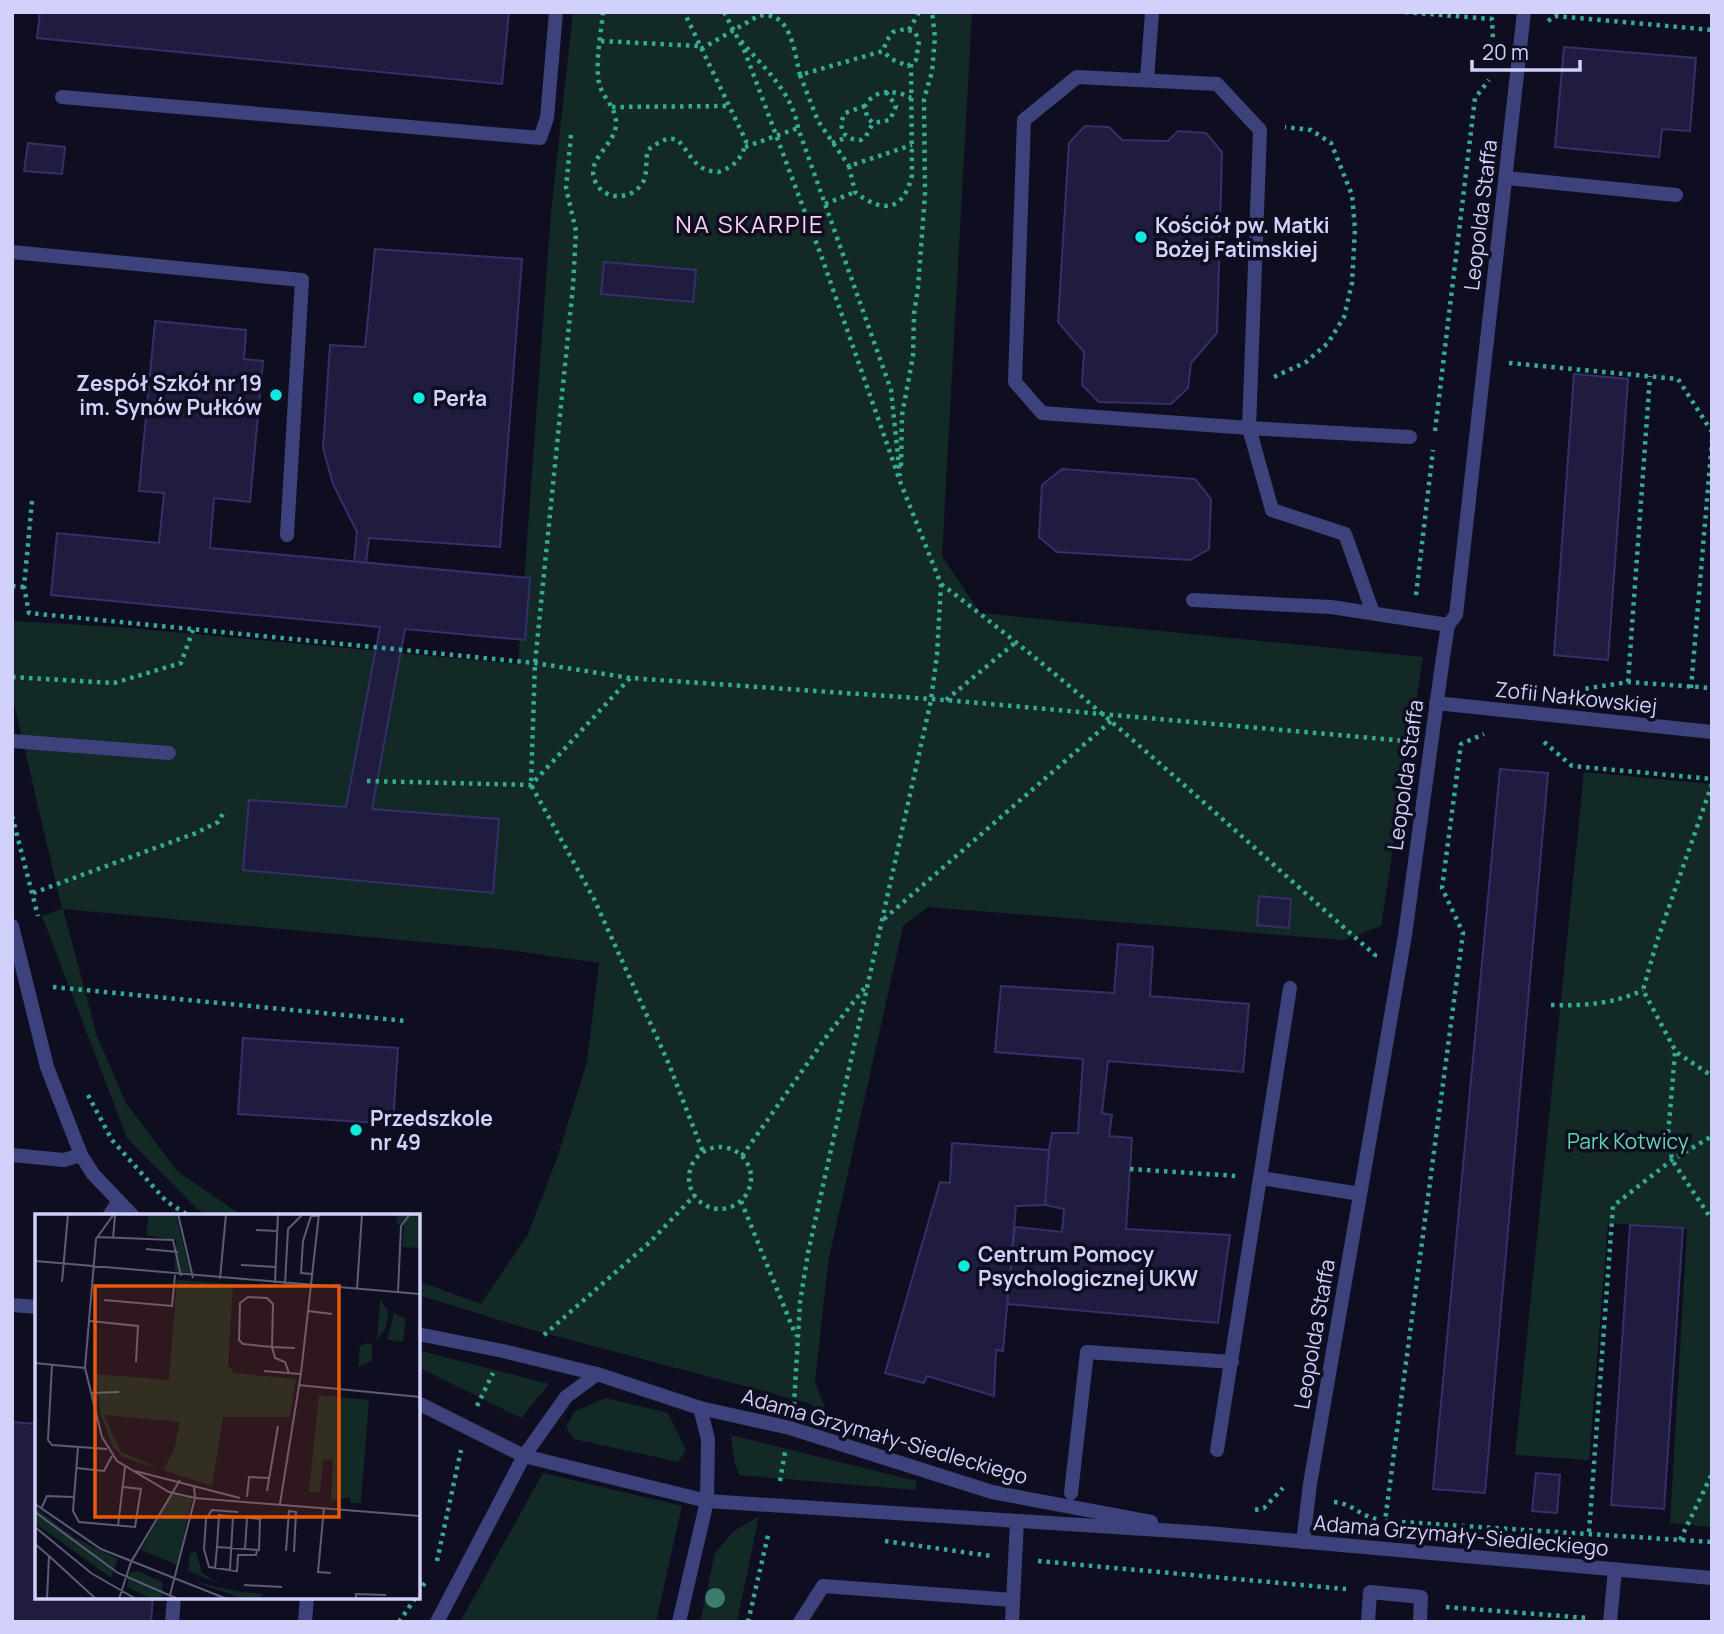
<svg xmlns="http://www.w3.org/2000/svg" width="1724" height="1634" font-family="Manrope,sans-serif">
	<rect width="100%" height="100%" fill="#0f0e20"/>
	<!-- green -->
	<g fill="#122926">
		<polygon points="573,12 972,12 942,556 980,613 1423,657 1381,926 1344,940 928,907 903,926 828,1263 815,1382 828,1416 808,1403 525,1328 418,1295 418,1281 481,1304 528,1234 557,1158 587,1062 599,963 509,950 63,909 97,1036 126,1103 177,1171 243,1216 210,1216 197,1209 127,1138 42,916 62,909 12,695 12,621 118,627 518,664 551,212"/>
		<polygon points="1584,772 1712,784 1712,1527 1670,1523 1687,1229 1608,1223 1589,1460 1515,1455"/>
		<polygon points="418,1350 549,1384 521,1418 418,1367"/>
		<polygon points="606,1398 668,1413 686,1450 678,1462 574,1439 566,1427 575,1411"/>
		<polygon points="731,1435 916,1481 916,1490 739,1475 734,1461"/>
		<polygon points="543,1473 682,1506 656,1622 460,1622"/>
		<polygon points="759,1516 737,1622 700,1622 715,1553 734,1531"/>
	</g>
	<!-- building -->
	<g fill="#1f1c40" stroke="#34306a" stroke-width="2">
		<polygon points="40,12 509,12 502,84 37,38"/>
		<polygon points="1564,47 1696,58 1690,131 1662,129 1659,157 1555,147"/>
		<polygon points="1085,126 1109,127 1122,140 1168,141 1178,131 1206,133 1222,152 1217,333 1191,363 1188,388 1171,404 1099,402 1082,385 1084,352 1058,322 1069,143"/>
		<polygon points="28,143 65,147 62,174 24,171"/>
		<polygon points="375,249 522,259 500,547 369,538 366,563 354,562 357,532 333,484 323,448 330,345 365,347"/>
		<polygon points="604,262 696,270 693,302 601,294"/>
		<polygon points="155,321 246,330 244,359 263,361 250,502 214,498 210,548 530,578 525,640 405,629 372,809 499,819 493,893 243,870 249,800 346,807 380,627 51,595 57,533 159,543 164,493 139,491"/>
		<polygon points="1574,374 1628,379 1608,660 1554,655"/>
		<polygon points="1062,469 1195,479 1211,499 1209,549 1190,560 1057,552 1039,537 1042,485"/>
		<polygon points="1500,769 1548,773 1485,1493 1433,1489"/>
		<polygon points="1259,896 1291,899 1289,928 1257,925"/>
		<polygon points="1118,944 1153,947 1150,996 1249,1004 1243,1072 1108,1061 1102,1113 1112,1115 1109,1136 1132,1138 1126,1229 1230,1235 1218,1323 1007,1304 1015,1227 1062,1232 1064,1209 1045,1205 1049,1150 1052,1133 1078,1133 1083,1059 995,1052 1001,986 1114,993"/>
		<polygon points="243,1038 398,1048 393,1124 238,1114"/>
		<polygon points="952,1143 1049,1150 1045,1205 1016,1206 1003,1351 996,1350 994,1396 927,1376 924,1383 885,1373 940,1182 950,1183"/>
		<polygon points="1630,1225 1683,1228 1664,1509 1611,1505"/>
		<polygon points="12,1422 37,1424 37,1597 153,1597 151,1622 12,1622"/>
		<polygon points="1536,1473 1560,1475 1557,1513 1532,1511"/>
	</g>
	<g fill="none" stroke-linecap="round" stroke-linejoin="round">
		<!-- path -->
		<g stroke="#36aa94" stroke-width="4.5" stroke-dasharray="3.5 5" stroke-linecap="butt">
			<path d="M603,12C601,35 595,60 599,83C602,97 616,107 616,122C617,145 585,158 595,181C604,202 633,200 643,182C648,173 645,160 648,150C684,122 680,153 701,167C706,171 712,171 718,172C734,167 743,158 746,141L684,12"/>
			<polyline points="724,12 745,52 822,258 901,484 941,584 937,655 931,700 808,1253 800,1302 794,1405"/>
			<polyline points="1405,12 1492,19 1493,40"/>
			<polyline points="1548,21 1555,16 1712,30"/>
			<polyline points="909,30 919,12"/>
			<polyline points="601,41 699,46"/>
			<path d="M741,41C764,68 792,92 798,128L891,390L900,476"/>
			<path d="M701,49L758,16C791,9 794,51 800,75L883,51L887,40L893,32L905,29L915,32L919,41L916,60L908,66L891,59L883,51"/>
			<path d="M911,64L912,175C904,211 883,214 855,192L849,166L912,145"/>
			<polyline points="800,75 818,121 849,166"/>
			<path d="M886,92L896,106L890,120L873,123L867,117L865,106C874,89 895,89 911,98"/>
			<path d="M865,106L845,113C837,128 843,140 861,140L866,136L873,123"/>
			<polyline points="612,107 729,106"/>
			<polyline points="571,135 566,188 576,231 573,286 535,663 531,785 594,899 668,1062 703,1152"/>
			<polyline points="832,143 847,137"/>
			<polyline points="745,147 798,128"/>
			<polyline points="825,204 855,192"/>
			<polyline points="1509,363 1678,379 1712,432"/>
			<polyline points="1274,377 1306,362 1328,343 1344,317 1352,283 1355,229 1352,195 1331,143 1311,130 1285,127"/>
			<polyline points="1435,431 1475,98 1489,80"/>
			<polyline points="901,466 902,415 913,356 914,314 918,288 925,194 924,99 932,72 935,37 932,12"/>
			<polyline points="32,501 24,587 29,613 535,663 630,678 945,700 1406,741"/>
			<path d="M941,584C1093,698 1232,829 1375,955L1374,957"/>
			<polyline points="12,586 24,587"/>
			<polyline points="1416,595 1433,450"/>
			<polyline points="12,677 114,683 181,663 193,630"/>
			<polyline points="1628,682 1650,376"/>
			<polyline points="1691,688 1712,441"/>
			<polyline points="1577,690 1628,682 1712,688"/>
			<polyline points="946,700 1016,642"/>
			<polyline points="1544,742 1572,766 1712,779"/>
			<polyline points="367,781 531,785 630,678"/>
			<polyline points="1712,784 1657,941 1643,990 1676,1052 1712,1076"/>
			<polyline points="12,816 38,916"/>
			<polyline points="33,893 196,833 218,822 225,810"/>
			<polyline points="884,919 1111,721"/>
			<polyline points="53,987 406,1021"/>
			<path d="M1551,1005C1583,1006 1614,1004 1643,990"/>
			<polyline points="1675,1053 1668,1135 1672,1160 1712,1220"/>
			<polyline points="88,1095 112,1140 166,1201 189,1216"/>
			<circle cx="720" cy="1178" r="31"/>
			<polyline points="742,1156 829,1033 867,985"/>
			<polyline points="1130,1169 1237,1176"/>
			<polyline points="741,1201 796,1336"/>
			<polyline points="544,1335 650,1242 695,1195"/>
			<polyline points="477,1406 493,1373"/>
			<polyline points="780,1481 785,1452"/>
			<path d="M1334,1502C1354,1504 1359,1516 1380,1520"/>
			<polyline points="1255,1510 1264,1508 1283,1488"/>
			<polyline points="1389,1521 1385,1521 1463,933 1442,888 1461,744 1484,734"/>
			<polyline points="1402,1522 1712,1542"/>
			<polyline points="1589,1532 1613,1206 1672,1160 1712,1136"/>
			<polyline points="1680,1540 1712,1474"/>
			<polyline points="885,1541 991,1556"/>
			<polyline points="437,1561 461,1450"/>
			<polyline points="1038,1561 1346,1589"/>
			<polyline points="418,1593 426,1581"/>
			<polyline points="1446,1607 1587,1618"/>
			<polyline points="399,1622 416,1597"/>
			<polyline points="748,1622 769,1531"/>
		</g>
		<!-- lane -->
		<g stroke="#3d427c" stroke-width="14">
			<polyline points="1147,80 1152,12"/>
			<polyline points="62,97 540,138 547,118 556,12"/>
			<polyline points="1506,178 1676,195"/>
			<polyline points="12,252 302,280 287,535"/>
			<polyline points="1193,600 1331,607 1448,625"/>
			<polyline points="1373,613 1345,534 1272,510 1249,428 1260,130 1217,84 1077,77 1024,120 1015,382 1042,413 1249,428 1410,437"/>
			<polyline points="12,741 169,753"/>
			<polyline points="12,1155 64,1160 81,1155"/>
			<polyline points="1261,1178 1360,1194"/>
			<polyline points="109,1216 119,1201"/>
			<polyline points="12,1305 37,1307"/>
			<polyline points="1217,1450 1290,988"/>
			<polyline points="1071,1493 1087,1352 1232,1362"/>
			<polyline points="172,1622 174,1597"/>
			<polyline points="305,1622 307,1597"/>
			<polyline points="800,1622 823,1586 1013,1600"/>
			<polyline points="1012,1622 1017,1521"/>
			<polyline points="1610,1622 1615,1569"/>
		</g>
		<!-- street -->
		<g stroke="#3d427c" stroke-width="14">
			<polyline points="1436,703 1712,732"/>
			<polyline points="12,926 47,1067 81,1155 93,1174 133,1216"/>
			<polyline points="418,1334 503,1351 597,1374 700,1408 790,1428 992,1492 1151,1522"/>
			<polyline points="418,1403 524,1456 707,1501 1207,1533 1712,1578"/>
			<polyline points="1303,1542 1310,1484 1405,935 1443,657 1448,625 1456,615 1524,12"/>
			<polyline points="437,1622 524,1456 566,1397 597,1374"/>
			<polyline points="679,1622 707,1501 708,1439 700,1408"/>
			<polyline points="1368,1622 1370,1592 1421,1597 1420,1622"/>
		</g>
	</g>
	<!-- trees -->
	<circle fill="#3d7c6c" cx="715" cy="1598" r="10"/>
	<!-- markers -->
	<g fill="#10e8e2" stroke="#0f0e20" stroke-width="2.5">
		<circle cx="1141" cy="237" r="7"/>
		<circle cx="276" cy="395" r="7"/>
		<circle cx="419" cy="398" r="7"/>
		<circle cx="356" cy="1130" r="7"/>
		<circle cx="964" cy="1266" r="7"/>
	</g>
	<g text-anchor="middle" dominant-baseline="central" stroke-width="7" stroke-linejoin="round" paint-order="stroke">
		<!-- street labels -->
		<g font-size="21" fill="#d1d1fc" stroke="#0f0e20">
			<text transform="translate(1480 215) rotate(-83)">Leopolda Staffa</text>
			<text transform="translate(1576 697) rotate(6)">Zofii Nałkowskiej</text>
			<text transform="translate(1405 775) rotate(-82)">Leopolda Staffa</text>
			<text transform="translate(1314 1334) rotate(-80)">Leopolda Staffa</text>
			<text transform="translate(885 1436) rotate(16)">Adama Grzymały-Siedleckiego</text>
			<text transform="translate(1461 1535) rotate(5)">Adama Grzymały-Siedleckiego</text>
		</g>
		<!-- poi labels -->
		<g font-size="21" font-weight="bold" fill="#d1d1fc" stroke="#0f0e20" text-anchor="start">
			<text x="1155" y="225">Kościół pw. Matki<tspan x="1155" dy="24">Bożej Fatimskiej</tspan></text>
			<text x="262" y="383" text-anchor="end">Zespół Szkół nr 19<tspan x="262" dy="24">im. Synów Pułków</tspan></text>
			<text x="433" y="398">Perła</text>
			<text x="370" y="1118">Przedszkole<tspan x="370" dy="24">nr 49</tspan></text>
			<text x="978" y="1254">Centrum Pomocy<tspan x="978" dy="24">Psychologicznej UKW</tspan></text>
		</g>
		<!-- park labels -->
		<g font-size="21" fill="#62d6aa" stroke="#0f0e20">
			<text x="1628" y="1141">Park Kotwicy</text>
		</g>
		<!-- quarter labels -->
		<g font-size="24" letter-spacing="2" fill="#fcd2f2" stroke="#0f0e20">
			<text x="750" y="223">NA SKARPIE</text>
		</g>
	</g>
	<!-- overview -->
	<g transform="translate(35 1214)">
		<rect width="385" height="385" fill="#0f0e20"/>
		<path d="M114,0H141L155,59L140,57L141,26L111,21ZM361,0H385V34L367,33L369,12L362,9ZM142,66L198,70L193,151L199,159L261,165L255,203H188L177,272L88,243L78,233L66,201L60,160L134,166ZM69,201L145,208L139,236L128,256L86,238ZM345,85L353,97L351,113L342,126ZM359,99L371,105L368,128L352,126ZM332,129L337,131V147L323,153L325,132ZM284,181L334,186L326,289H315V283L296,287L298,246L288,245L285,278H274ZM137,280L157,285L142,351L106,336ZM0,294L40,324L83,345L76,364L0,309ZM161,337L167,359L185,370L153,357L155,340ZM103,357L127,368L128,382L117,385L92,373L94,359ZM158,367L200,377L227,380L225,385L206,384Z" fill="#122926" fill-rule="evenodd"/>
		<path fill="none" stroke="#5d5c78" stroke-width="2" d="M79,0L61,25L50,154L67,223L82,247L134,278L160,284L385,302M143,0L158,64M221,16L242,17M62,23L138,26L146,62M78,24L80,2M111,35L143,38M0,47L385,80M206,51L241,53M277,60L266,59L268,27L276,2H284M185,65L191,0M27,68L33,0M240,69L243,0M250,70L253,15L268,0M322,75L327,0M363,78L366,12L375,0M69,86L137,92L140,61M273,97L297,100M55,107L103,112L101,148M0,149L50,154M17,151L13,226L17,231L72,235M229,157L265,160M254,159L250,148L240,144L237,133L238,90L232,84L213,83L205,89L204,126L208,130L237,133L260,134M263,171L385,183M56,179L84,178M43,233L38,297L44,308L100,313L106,275L88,273M41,254L69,257L77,242M100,257L205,284M232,277L243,212M212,283L214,263L234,264M0,290L66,335L192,385M245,290L266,159L284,0M289,294L283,358L296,359M6,295L12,282L38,283M0,298L83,359L143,385M203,298L177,296L171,305L169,335L174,353L202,357L203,341H221L222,336M83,312L90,253M0,313L56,359L101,385M0,330L14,342L12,385M210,335L212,304M251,337L254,297L261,298L259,338M14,342L61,385M180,355L182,333L184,301L225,305L224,336L182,333M195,356L198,302M209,371L247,373M84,385L96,348L145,266M134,385L160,284L159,271M321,385V380L351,381"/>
		<path fill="#e8590c" fill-opacity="0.15" stroke="#e8590c" stroke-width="3.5" d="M60,72H304V303H60Z"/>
		<rect width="385" height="385" fill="none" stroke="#d1d1fc" stroke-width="3.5"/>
	</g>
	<!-- border -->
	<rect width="1724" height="1634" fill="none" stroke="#d1d1fc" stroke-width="28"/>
	<!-- scale -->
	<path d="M1472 60v10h108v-10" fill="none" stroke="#d1d1fc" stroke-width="3.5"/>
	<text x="1482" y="60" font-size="21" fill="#d1d1fc" stroke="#0f0e20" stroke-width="5" paint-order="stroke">20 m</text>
</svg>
